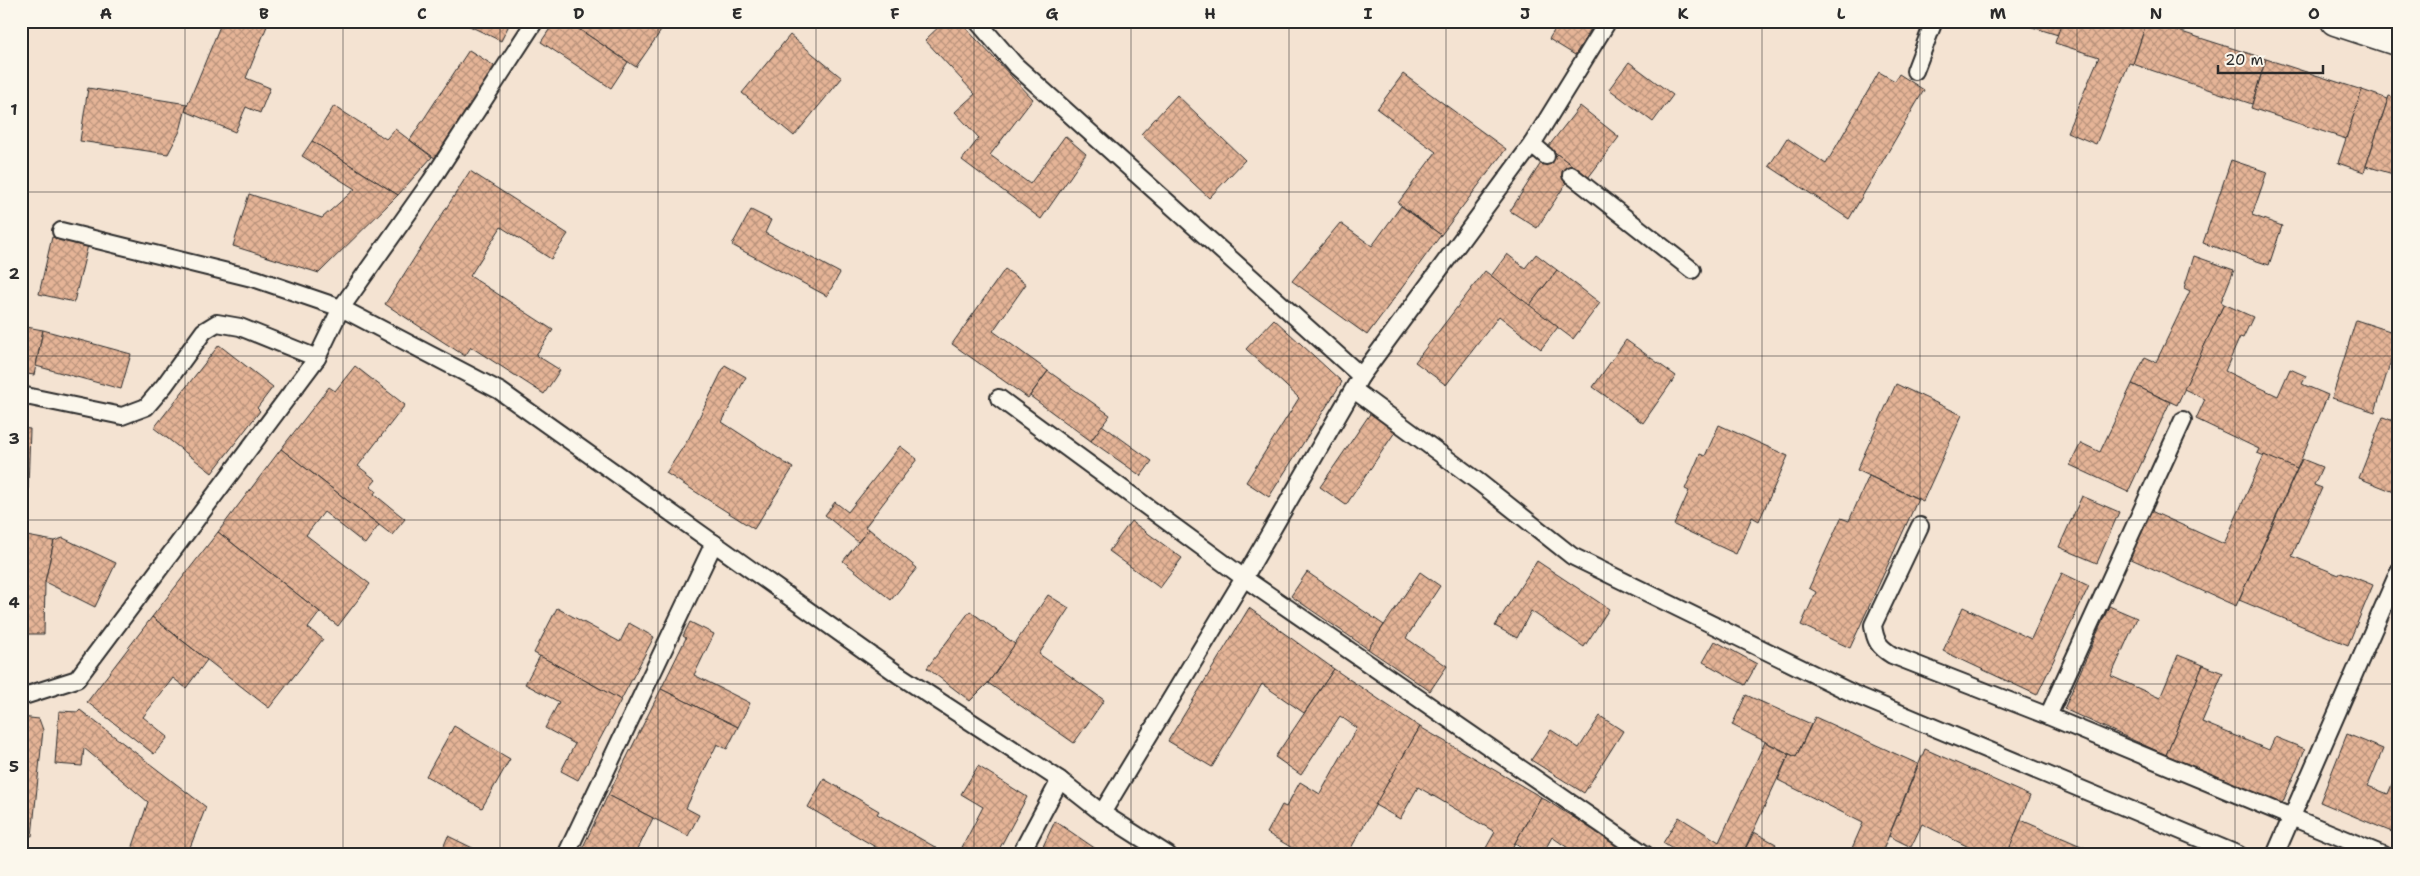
<svg xmlns="http://www.w3.org/2000/svg" width="2420" height="876" font-family="'Shantell Sans',sans-serif">
	<defs>
		<pattern id="building-cross-hatch" width="8" height="8" patternUnits="userSpaceOnUse" patternTransform="scale(1.25)"><rect width="8" height="8" fill="#e5b497"/><path d="M0 0l8 8M0 8l8-8" fill="none" stroke="#ba937b"/></pattern>
	</defs>
	<rect width="100%" height="100%" fill="#f4e3d2"/>
	<filter id="ink" filterUnits="userSpaceOnUse"><feTurbulence type="fractalNoise" baseFrequency=".02" numOctaves="2"/><feDisplacementMap in="SourceGraphic" scale="10" xChannelSelector="R" yChannelSelector="G"/><feConvolveMatrix kernelMatrix="1 2 1 2 8 2 1 2 1" color-interpolation-filters="sRGB"/></filter>
	<g filter="url(#ink)">
		<!-- building -->
		<g fill="url(#building-cross-hatch)" stroke="#2b2b2b">
			<polygon points="226,21 269,21 246,78 270,88 260,113 246,107 235,132 185,111 220,26 223,28"/>
			<polygon points="459,21 511,21 501,41"/>
			<polygon points="555,21 567,21 628,62 611,88 541,42"/>
			<polygon points="567,21 659,21 665,25 636,67"/>
			<polygon points="945,21 959,21 1033,99 990,155 1030,184 1065,136 1086,154 1041,219 962,160 979,138 955,112 975,94 925,40"/>
			<polygon points="1560,21 1596,21 1575,55 1549,39"/>
			<polygon points="2027,21 2062,21 2058,35 2029,26 2030,22"/>
			<polygon points="2062,21 2147,21 2133,64 2129,63 2096,144 2067,132 2099,57 2055,43"/>
			<polygon points="2147,21 2266,59 2252,104 2133,64"/>
			<polygon points="790,35 842,78 794,136 742,93"/>
			<polygon points="469,50 496,67 436,159 410,140"/>
			<polygon points="2266,59 2362,90 2346,139 2251,108"/>
			<polygon points="1629,62 1673,95 1653,122 1609,89"/>
			<polygon points="1879,72 1895,81 1899,74 1924,90 1849,219 1769,166 1787,138 1826,164"/>
			<polygon points="1403,74 1506,149 1441,235 1398,203 1436,152 1377,109"/>
			<polygon points="88,88 187,104 180,131 168,154 80,141"/>
			<polygon points="2362,90 2388,99 2364,172 2338,163"/>
			<polygon points="1177,95 1245,160 1209,198 1141,134"/>
			<polygon points="2389,96 2399,99 2399,156 2393,174 2366,166"/>
			<polygon points="334,106 386,139 395,129 432,157 398,195 312,141"/>
			<polygon points="1580,106 1619,137 1588,178 1548,147"/>
			<polygon points="312,141 398,195 319,273 233,246 249,194 322,218 355,189 302,156"/>
			<polygon points="1550,149 1576,168 1537,228 1510,211"/>
			<polygon points="2231,160 2267,172 2252,215 2282,226 2269,265 2203,243"/>
			<polygon points="470,171 568,234 551,259 501,227 470,276 553,330 536,355 560,370 544,394 471,347 465,356 385,304"/>
			<polygon points="1401,206 1441,235 1367,335 1292,281 1340,223 1372,246"/>
			<polygon points="751,210 771,220 765,233 840,273 827,296 732,245"/>
			<polygon points="52,237 88,245 74,302 39,294"/>
			<polygon points="1507,254 1525,268 1536,254 1557,270 1529,306 1491,276"/>
			<polygon points="2194,256 2234,270 2221,302 2224,304 2177,405 2132,384 2145,357 2156,362 2190,291 2184,288"/>
			<polygon points="1005,269 1026,284 993,331 1048,371 1028,398 952,344"/>
			<polygon points="1557,270 1600,303 1573,339 1529,306"/>
			<polygon points="1485,271 1558,327 1541,349 1499,316 1446,385 1415,362"/>
			<polygon points="2224,304 2253,317 2243,338 2240,337 2225,371 2278,396 2290,369 2306,376 2302,384 2328,395 2297,469 2257,453 2259,449 2196,419 2205,399 2184,389"/>
			<polygon points="1274,319 1342,382 1269,497 1246,482 1299,398 1246,349"/>
			<polygon points="2356,320 2399,334 2375,412 2332,398"/>
			<polygon points="21,326 43,330 34,375 21,373"/>
			<polygon points="43,330 131,354 121,389 36,366"/>
			<polygon points="1626,340 1676,376 1643,423 1593,387"/>
			<polygon points="219,345 273,387 257,408 260,411 212,473 154,428"/>
			<polygon points="725,365 746,377 722,422 793,468 754,529 666,473 689,438"/>
			<polygon points="355,366 405,405 358,466 376,480 370,487 376,491 374,494 405,519 392,535 281,449 329,387 335,391"/>
			<polygon points="1048,371 1110,415 1091,441 1030,396"/>
			<polygon points="1896,384 1962,415 1923,501 1857,470"/>
			<polygon points="2132,384 2170,402 2128,492 2070,465 2081,443 2100,452"/>
			<polygon points="1372,411 1397,429 1346,505 1320,487"/>
			<polygon points="2383,417 2399,423 2399,494 2359,478"/>
			<polygon points="1102,425 1152,461 1141,476 1091,441"/>
			<polygon points="1719,425 1788,456 1759,521 1752,517 1736,554 1674,525 1689,491 1685,489 1700,454 1705,456"/>
			<polygon points="21,428 30,429 27,517 21,517"/>
			<polygon points="900,446 917,459 865,527 869,529 858,542 825,515 835,502 848,512"/>
			<polygon points="281,449 379,525 365,544 324,512 306,535 370,584 338,626 218,532"/>
			<polygon points="2264,455 2297,469 2236,606 2129,558 2151,511 2224,544"/>
			<polygon points="2302,459 2322,467 2314,485 2322,488 2292,556 2339,575 2341,572 2373,585 2348,645 2239,600"/>
			<polygon points="1869,476 1918,499 1850,648 1801,625 1816,592 1809,588 1841,518 1849,521"/>
			<polygon points="2082,496 2119,512 2097,563 2059,547"/>
			<polygon points="1131,521 1182,558 1160,588 1109,551"/>
			<polygon points="869,529 917,568 891,600 843,561"/>
			<polygon points="218,532 320,612 308,628 323,639 269,708 152,617"/>
			<polygon points="21,535 54,541 45,582 44,634 21,634"/>
			<polygon points="63,538 116,563 95,607 45,582 54,541"/>
			<polygon points="1537,561 1609,609 1584,647 1531,611 1517,638 1495,626"/>
			<polygon points="1307,572 1384,625 1368,649 1291,596"/>
			<polygon points="1420,572 1440,586 1406,638 1447,666 1430,691 1368,649"/>
			<polygon points="2062,573 2089,586 2037,695 1943,651 1963,607 2031,639"/>
			<polygon points="1048,595 1069,608 1039,654 1104,700 1074,743 988,683"/>
			<polygon points="2109,606 2137,618 2111,676 2160,698 2178,655 2203,665 2166,755 2064,709"/>
			<polygon points="557,608 620,642 629,623 654,637 621,700 534,653"/>
			<polygon points="1249,608 1334,669 1304,713 1262,684 1212,767 1168,741"/>
			<polygon points="970,611 1015,644 988,683 970,701 927,668"/>
			<polygon points="152,617 207,660 186,688 173,678 143,717 168,737 154,754 87,702"/>
			<polygon points="690,622 714,634 694,675 750,703 738,727 661,689 686,638 683,636"/>
			<polygon points="1715,641 1757,664 1745,685 1703,662"/>
			<polygon points="540,656 621,700 578,780 561,771 575,744 545,728 559,702 525,684"/>
			<polygon points="2203,665 2223,673 2202,722 2269,750 2275,737 2305,749 2282,804 2166,755"/>
			<polygon points="1334,669 1420,727 1347,855 1304,855 1267,833 1282,805 1286,807 1300,782 1320,794 1357,728 1340,716 1301,775 1275,757"/>
			<polygon points="661,689 738,727 727,749 717,744 686,808 699,815 688,836 608,795"/>
			<polygon points="1746,695 1811,724 1796,757 1732,725"/>
			<polygon points="80,710 206,807 187,855 130,855 148,802 84,748 82,766 55,764 59,711 78,712"/>
			<polygon points="1600,716 1623,731 1584,793 1531,760 1551,730 1579,748"/>
			<polygon points="21,717 39,719 43,730 32,836 21,834"/>
			<polygon points="1815,717 1918,764 1881,855 1849,855 1863,823 1778,780 1789,754 1796,757"/>
			<polygon points="454,726 510,759 482,808 426,776"/>
			<polygon points="1420,727 1541,797 1508,855 1482,855 1495,832 1418,787 1400,819 1375,805"/>
			<polygon points="2347,734 2383,749 2368,786 2388,794 2399,767 2399,835 2320,802"/>
			<polygon points="1765,742 1789,754 1742,855 1682,855 1663,843 1679,817 1719,842"/>
			<polygon points="1925,749 2030,796 2007,855 1985,855 1922,824 1911,847 1889,836"/>
			<polygon points="978,766 1027,797 996,855 958,855 983,807 961,794"/>
			<polygon points="824,779 879,811 877,814 949,855 889,855 808,807"/>
			<polygon points="608,795 653,818 635,855 589,855 581,851"/>
			<polygon points="1541,797 1627,851 1624,855 1578,855 1552,837 1542,855 1535,855 1515,843"/>
			<polygon points="2021,820 2081,846 2077,855 2007,855"/>
			<polygon points="1055,821 1096,849 1093,855 1039,855"/>
			<polygon points="1754,832 1776,844 1771,855 1742,855"/>
			<polygon points="448,836 487,855 440,855"/>
			<polygon points="2081,846 2103,855 2077,855"/>
		</g>
		<g fill="none" stroke-linecap="round" stroke-linejoin="round">
			<!-- lane casing -->
			<g stroke="#2b2b2b" stroke-width="20">
				<g id="lane">
					<polyline points="977,21 1015,65 1361,376 1244,578 1646,855"/>
					<polyline points="1915,71 1934,21"/>
					<polyline points="1532,144 1546,156"/>
					<polyline points="1571,175 1692,270"/>
					<polyline points="61,231 256,279 341,308 500,391 899,675 1060,780 1102,813 1168,855"/>
					<polyline points="1361,376 1532,144 1608,21"/>
					<polyline points="1354,390 1480,483 1572,556 1856,695 2239,855"/>
					<polyline points="21,395 122,416 146,407 164,386 204,331 217,323 240,327 317,358"/>
					<polyline points="999,398 1244,578 1102,813"/>
					<path d="M1920,526L1873,625C1875,641 1879,647 1892,655L2048,716L2383,855"/>
					<polyline points="21,697 77,679 317,358 341,308 431,181 535,21"/>
					<polyline points="2048,716 2183,420"/>
					<polyline points="566,855 714,543"/>
					<polyline points="1020,855 1060,780"/>
					<polyline points="2275,855 2399,571"/>
				</g>
			</g>
			<!-- secondary casing -->
			<g stroke="#2b2b2b" stroke-width="31">
				<polyline id="secondary" points="2335,21 2399,42"/>
			</g>
			<!-- lane -->
			<use href="#lane" stroke="#fbf7ec" stroke-width="16"/>
			<!-- secondary -->
			<use href="#secondary" stroke="#fbf7ec" stroke-width="28"/>
		</g>
	</g>
	<!-- grid -->
	<path fill="none" stroke="#2b2b2b" stroke-width="1" stroke-opacity="0.55" d="M185,21V855M343,21V855M500,21V855M658,21V855M816,21V855M974,21V855M1131,21V855M1289,21V855M1446,21V855M1604,21V855M1762,21V855M1920,21V855M2077,21V855M2235,21V855M21,192H2399M21,356H2399M21,520H2399M21,684H2399"/>
	<!-- margin -->
	<rect width="2420" height="876" fill="none" stroke="#fbf7ec" stroke-width="55"/>
	<!-- scale -->
	<path d="M2218 65v8h105v-8" fill="none" stroke="#2b2b2b" stroke-width="2.5"/>
	<text x="2225" y="65" font-size="15" fill="#2b2b2b" stroke="#fbf7ec" stroke-width="4" paint-order="stroke">20 m</text>
	<rect x="28" y="28" width="2364" height="820" fill="none" stroke="#2b2b2b" stroke-width="2"/>
	<g font-size="16" text-anchor="middle" font-weight="bold" fill="#2b2b2b">
		<text x="106" y="19">A</text>
		<text x="264" y="19">B</text>
		<text x="422" y="19">C</text>
		<text x="579" y="19">D</text>
		<text x="737" y="19">E</text>
		<text x="895" y="19">F</text>
		<text x="1052" y="19">G</text>
		<text x="1210" y="19">H</text>
		<text x="1368" y="19">I</text>
		<text x="1525" y="19">J</text>
		<text x="1683" y="19">K</text>
		<text x="1841" y="19">L</text>
		<text x="1998" y="19">M</text>
		<text x="2156" y="19">N</text>
		<text x="2314" y="19">O</text>
		<text x="14" y="115">1</text>
		<text x="14" y="279">2</text>
		<text x="14" y="444">3</text>
		<text x="14" y="608">4</text>
		<text x="14" y="772">5</text>
	</g>
</svg>
